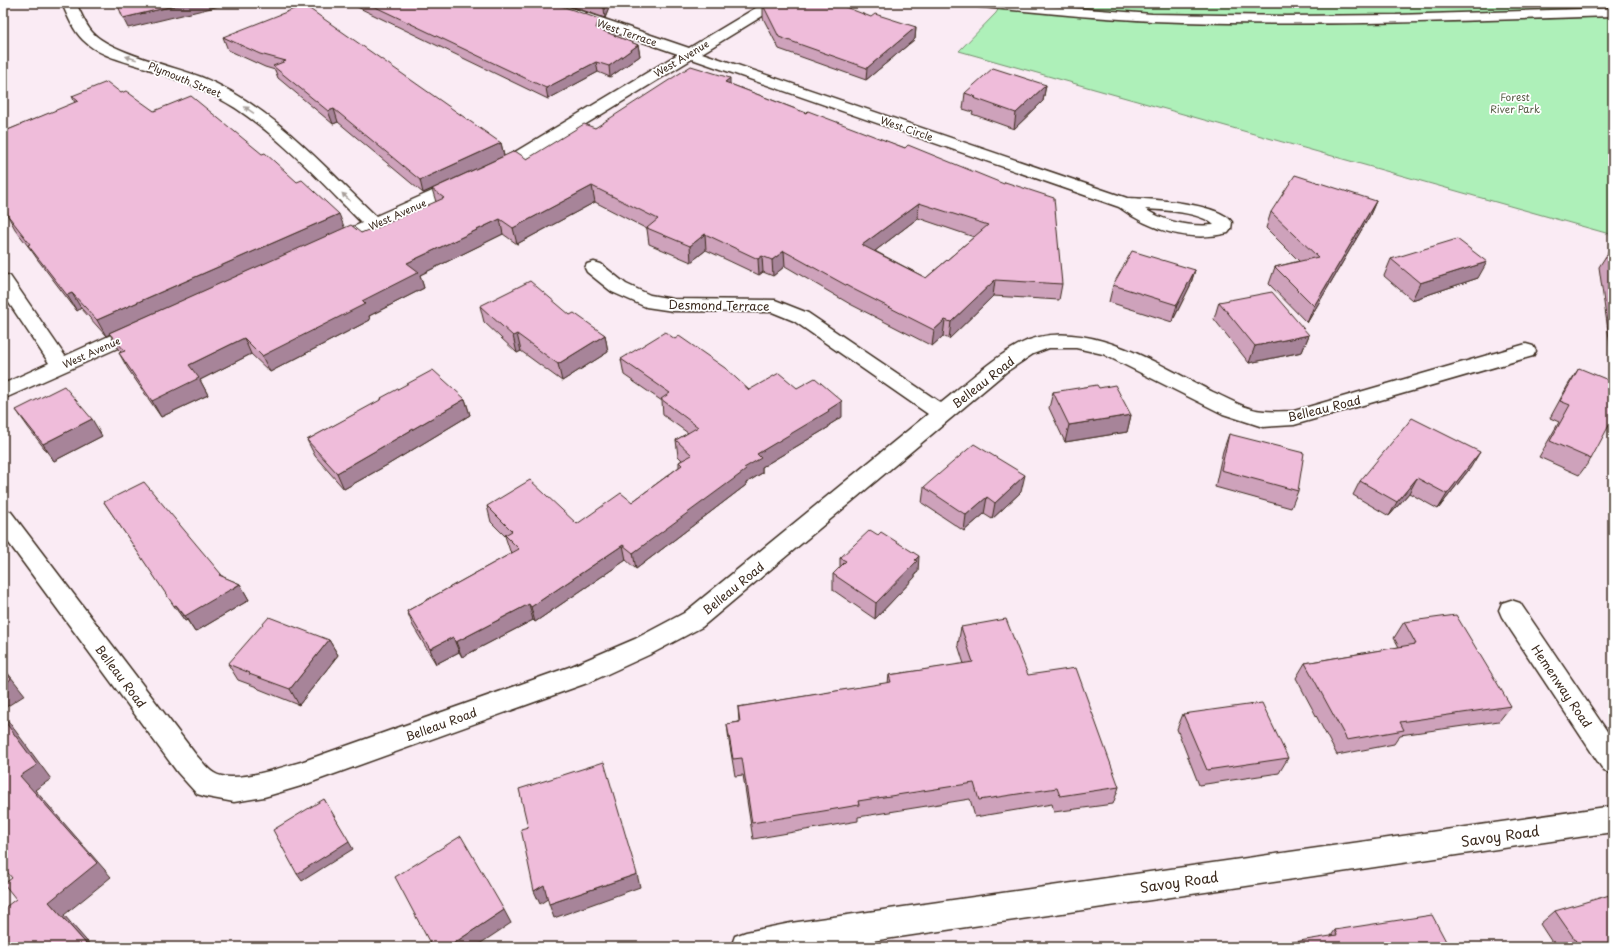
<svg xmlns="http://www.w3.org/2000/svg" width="1616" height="950" font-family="'Playpen Sans',sans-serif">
	<rect width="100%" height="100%" fill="#faebf4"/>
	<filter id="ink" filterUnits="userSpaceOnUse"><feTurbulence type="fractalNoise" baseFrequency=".025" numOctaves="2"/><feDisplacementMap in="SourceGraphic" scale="8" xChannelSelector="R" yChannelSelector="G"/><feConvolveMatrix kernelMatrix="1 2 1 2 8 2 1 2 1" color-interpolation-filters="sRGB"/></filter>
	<g filter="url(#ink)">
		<!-- green -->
		<polygon fill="#aef0b9" stroke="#748d6c" points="1002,3 1613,3 1613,235 959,51 996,13"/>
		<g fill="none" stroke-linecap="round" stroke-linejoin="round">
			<!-- service casing -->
			<g stroke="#3b2a1e" stroke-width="3">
				<path id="service" d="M966,3H1008L1152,14L1287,16L1396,15L1613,8V16C1459,21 1306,27 1152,21C1092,18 1032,12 972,6L968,5Z"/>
			</g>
			<!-- minor casing -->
			<g stroke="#3b2a1e" stroke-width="3">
				<g id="minor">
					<path d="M62,3H76C81,13 85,24 92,32C109,52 175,67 201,77C271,105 323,166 376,216L455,181L461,180L467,181L470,185L467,189L338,247L332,249L326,247L323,243L326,239L362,223C325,186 289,146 247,116C216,93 181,81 146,68C124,61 99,56 83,40C73,30 67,15 62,3Z"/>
					<path d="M536,3H557L689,48L764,3H781L779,6L702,53L1127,198C1150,199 1219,203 1232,222L1231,229L1228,233C1189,243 1150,230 1119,207L692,59L527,160C516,165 503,176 490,173L488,169L490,165L515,152L678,54L538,6ZM1145,209C1163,210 1201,212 1214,225C1190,227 1165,222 1145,209Z"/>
					<path d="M594,262L601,264L626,284L650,295L673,299L775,300L808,313L941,403C966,383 990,360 1018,345C1079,312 1159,365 1213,392C1229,399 1246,410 1264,411C1274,412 1284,411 1294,411L1526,344L1533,346L1536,351L1533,356L1294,425L1263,427L1223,414L1103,354L1076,348H1049L1033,354L1006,372L702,627L653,653L590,682L301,786L264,797L234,802L207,797L197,794L178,773L3,535V509L11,512L196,755C202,761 207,769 214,773C231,785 282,767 301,762L572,666L635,639L684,613L928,414L794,321L772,312L673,311L646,307L612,292L587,272L585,268L587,264Z"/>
					<polygon points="3,274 10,276 65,356 133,325 140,324 147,325 150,330 147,335 3,399 3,384 49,363 3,294"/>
					<polygon points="1511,600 1520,603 1613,740 1613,774 1604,771 1502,617 1499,610 1502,603"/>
					<polygon points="1613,806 1613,832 831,947 731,947 735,936 746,932 791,923"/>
				</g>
			</g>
			<!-- service -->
			<use href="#service" fill="#fff" fill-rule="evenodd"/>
			<!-- minor -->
			<use href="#minor" fill="#fff" fill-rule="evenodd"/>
		</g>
		<!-- wall -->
		<g fill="#cea2bb" stroke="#3b2a1e" fill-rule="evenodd">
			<polygon points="349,3 553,3 601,29 601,30 638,45 640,56 610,77 598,72 548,99"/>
			<polygon points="562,3 611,3 605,18"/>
			<polygon points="763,5 916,27 915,39 866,80 779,49 763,18"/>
			<path d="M223,37L501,143L504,156L527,159L595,128L730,84L806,113L905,148L1062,284L1059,300L993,296L949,339L943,336L932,346L850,304L785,266L773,276L763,272L759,275L706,250L691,262L649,244L647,229L595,202L517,244L503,234L420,275L424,288L369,316L370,320L270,372L251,354L200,380L208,395L161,417L128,369L119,353L121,352L118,349L110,334L106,336L81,308L77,311L38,260L31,250L15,229L8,216L3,210V132L75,103L72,96L121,93L154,111L344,228L361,233L370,231L436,202L432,189L423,193L338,122L333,124L278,78L275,70L265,67L228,50ZM918,218L974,237L926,278L875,251Z"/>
			<polygon points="1046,85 1043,101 1014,129 972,114 973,112 963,109 965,93"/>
			<polygon points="1376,201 1369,217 1307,323 1269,284 1275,267 1299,261 1266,228 1271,212"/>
			<polygon points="1613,245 1613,366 1599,267"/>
			<polygon points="1391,259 1478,278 1412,300 1384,276"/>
			<polygon points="1195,270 1190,286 1172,322 1109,302 1113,285"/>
			<polygon points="1219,302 1309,335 1302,352 1249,363 1214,319"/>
			<polygon points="480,306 570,315 605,335 608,352 562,381 521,351 517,353 484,322"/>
			<polygon points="621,359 749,390 797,388 842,417 829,425 829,427 762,467 762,473 746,483 746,485 636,569 626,560 535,622 533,620 462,657 459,652 436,664 413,626 407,611 512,553 510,551 505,536 491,522 487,506 577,524 632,502 679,467 679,462 682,460 678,456 676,440 688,433 663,415 662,401 624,375"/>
			<polygon points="1579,368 1591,459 1579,475 1539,457 1559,422 1550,418 1568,385"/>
			<polygon points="1099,388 1131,415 1127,432 1065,442 1049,408 1053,392"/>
			<polygon points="381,398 465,399 470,415 389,464 344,489 315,456 307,440 382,400"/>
			<polygon points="16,410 102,436 54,461 28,427"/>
			<polygon points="1229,434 1298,491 1291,508 1215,487 1223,451"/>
			<polygon points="1471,467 1438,509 1409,493 1389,516 1353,495 1360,481"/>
			<polygon points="924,487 1021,492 992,519 984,514 964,531 922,503"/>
			<polygon points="104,502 223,577 240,584 249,600 195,632 187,620 185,621"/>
			<polygon points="840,558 918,572 915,574 915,577 875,619 833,590 833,574 840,567"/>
			<polygon points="1404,622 1511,706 1499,721 1400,735 1394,744 1337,755 1296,678 1305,663 1399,647 1394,638"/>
			<polygon points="961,627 1028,675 1119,787 1113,804 1054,812 1052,804 975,817 970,799 858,817 858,821 753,839 743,775 735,776 729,741 727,724 739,722 738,707 888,683 889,675 964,664 958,645"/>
			<polygon points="329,640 338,655 299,705 259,689 257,687 238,680 228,664"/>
			<polygon points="1183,714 1288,758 1279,773 1199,785 1177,729"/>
			<polygon points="1555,911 1613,947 1555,947 1540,924"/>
			<polygon points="1335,930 1449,947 1331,936"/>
		</g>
		<!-- shaded-wall -->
		<g fill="#a78499" stroke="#3b2a1e">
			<polygon points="186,3 232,3 128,28 123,18"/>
			<polygon points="606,3 611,3 605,18 604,8"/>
			<polygon points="599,19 601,29 597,38 596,28"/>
			<polygon points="916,27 915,39 866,80 867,68"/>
			<polygon points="638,45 640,56 610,77 609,66"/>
			<polygon points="596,62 598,72 548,99 546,88"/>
			<polygon points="730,78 730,93 725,82"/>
			<polygon points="1046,85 1043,101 1014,129 1016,113"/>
			<polygon points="334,109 338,122 333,124 328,111"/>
			<polygon points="501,143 504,156 423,193 420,180"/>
			<polygon points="592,186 595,202 517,244 513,228"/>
			<polygon points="1376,201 1369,217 1307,323 1314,306"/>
			<polygon points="919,203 918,218 862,261 862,245"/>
			<polygon points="339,214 345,229 109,333 110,334 106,336 97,320"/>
			<polygon points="500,219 503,234 420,275 424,288 369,316 370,320 270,372 262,356 362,301 407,263"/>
			<polygon points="705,234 706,250 691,262 690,246"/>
			<polygon points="784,251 785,266 773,276 772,260"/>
			<polygon points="762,256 763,272 759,275 758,259"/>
			<polygon points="1487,262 1478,278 1412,300 1420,283"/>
			<polygon points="1195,270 1190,286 1172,322 1177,305"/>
			<polygon points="995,280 993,296 949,339 951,322"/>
			<polygon points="72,293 81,308 77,311 67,295"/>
			<polygon points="945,320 943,336 932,346 934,330"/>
			<polygon points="517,334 521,351 517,353 513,336"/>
			<polygon points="605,335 608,352 562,381 558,364"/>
			<polygon points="1309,335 1302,352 1249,363 1255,346"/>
			<polygon points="244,338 251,354 200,380 208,395 161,417 152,401 189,365"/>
			<polygon points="465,399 470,415 389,464 344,489 337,473"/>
			<polygon points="842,401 842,417 829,425 829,427 762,467 762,473 746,483 746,485 636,569 633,553 744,468 757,454"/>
			<polygon points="1131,415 1127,432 1065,442 1069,425"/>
			<polygon points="92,419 102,436 54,461 43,444"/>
			<polygon points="1480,452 1471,467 1438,509 1447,494"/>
			<polygon points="1025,475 1021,492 992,519 995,503"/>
			<polygon points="1417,478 1409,493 1389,516 1397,502"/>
			<polygon points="987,497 984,514 964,531 966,515"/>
			<polygon points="623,545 626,560 535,622 531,607"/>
			<polygon points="919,556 918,572 915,574 915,577 875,619 876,603"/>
			<polygon points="221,574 231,590 240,584 249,600 195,632 185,616 219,575"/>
			<polygon points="529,604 533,620 462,657 456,642"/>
			<polygon points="176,605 187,620 185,621 174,606"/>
			<polygon points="453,637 459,652 436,664 430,649"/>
			<polygon points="329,640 338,655 299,705 290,689"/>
			<polygon points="3,667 25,695 3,709"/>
			<polygon points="3,714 51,779 35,790 111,877 64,915 92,947 89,947 49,902 20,776 3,719"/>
			<polygon points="324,799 353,849 302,881 297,874"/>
			<polygon points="637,874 640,887 554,918 549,904"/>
			<polygon points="544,885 549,898 540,904 534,891"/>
			<polygon points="504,910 511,923 475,947 448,947"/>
		</g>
		<!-- building -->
		<g fill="#efbcda" stroke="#3b2a1e" fill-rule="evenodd">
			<polygon points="117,3 186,3 123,18"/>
			<polygon points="367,3 553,3 599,19 596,28 638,45 609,66 596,62 546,88"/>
			<polygon points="590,3 606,3 604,8"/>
			<polygon points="766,3 835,3 871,17 875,14 916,27 867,68 779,37 763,5"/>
			<polygon points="304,5 501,143 420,180 334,109 328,111 273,66 286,61 260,54 223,37"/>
			<path d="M691,66L730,78L725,82L806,113L808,111L905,148L908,145L1004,184L1005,182L1054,198L1062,284L995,280L951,322L945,320L934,330L851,288L784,251L772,260L762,256L758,259L705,234L690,246L647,228L658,219L592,186L513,228L500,219L407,263L419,272L362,301L365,304L262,356L244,338L189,365L199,378L152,401L119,353L125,351L109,333L351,225L361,233L368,230L370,231L444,198L432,189L515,151L527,159L584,124L595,128ZM919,203L988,225L926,278L862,245Z"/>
			<polygon points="993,68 1046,85 1016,113 974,98 976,97 965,93"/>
			<polygon points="107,82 121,93 126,91 154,111 191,96 262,154 265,153 297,182 302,180 339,214 97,320 72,293 67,295 28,245 30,244 6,213 8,213 3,207 3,132 78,101 72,96"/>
			<polygon points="1295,175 1376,201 1314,306 1275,267 1318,257 1271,212"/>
			<polygon points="1457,239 1487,262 1420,283 1391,259"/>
			<polygon points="1132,251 1195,270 1177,305 1113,285"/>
			<polygon points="530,281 570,315 574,313 605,335 558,364 517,334 513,336 480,306"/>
			<polygon points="1272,292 1309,335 1255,346 1219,302"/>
			<polygon points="665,332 675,339 679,336 725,368 749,390 779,373 797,388 815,378 842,401 828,410 829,411 757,454 761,458 744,468 746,470 633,553 623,545 531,607 529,604 456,642 453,637 430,649 407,611 519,549 505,535 512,531 487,506 530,480 577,524 621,493 632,502 682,465 679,462 692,455 676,440 698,427 661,399 670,393 621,359"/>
			<polygon points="1579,368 1613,382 1613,418 1591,459 1550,441 1570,405 1560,401"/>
			<polygon points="433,370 465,399 382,447 337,473 307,440 382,399 381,398"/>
			<polygon points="1097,385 1099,388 1115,385 1131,415 1069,425 1053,392"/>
			<polygon points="64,386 92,419 43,444 16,410"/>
			<polygon points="1412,418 1480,452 1447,494 1417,478 1397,502 1360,481"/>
			<polygon points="1229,434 1304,453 1298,491 1221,470"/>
			<polygon points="974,444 1025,475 995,503 987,497 966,515 924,487"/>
			<polygon points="144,482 221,574 219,575 240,584 185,616 176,605 174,606 104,502"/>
			<polygon points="870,530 878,535 881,532 919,556 915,560 917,561 876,603 833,574 846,561 840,558"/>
			<polygon points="1456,615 1511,706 1400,722 1404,730 1347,740 1305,663 1416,644 1404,622"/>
			<polygon points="269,617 329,640 290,689 249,674 250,673 228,664"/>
			<polygon points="1006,619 1028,675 1076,668 1119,787 1060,796 1057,788 979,800 974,783 858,801 859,805 752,823 742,758 733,759 727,724 740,722 738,707 891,682 889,675 973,662 961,627"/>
			<polygon points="3,669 11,679 3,685"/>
			<polygon points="1262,703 1288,758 1207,770 1183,714"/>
			<polygon points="3,719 37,765 20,776 97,863 49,902 89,947 3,947 3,909 16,899 4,884 12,878 3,867"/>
			<polygon points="604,762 637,874 549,904 544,885 534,891 521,829 528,827 519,789"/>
			<polygon points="324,799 349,841 297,874 273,830"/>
			<polygon points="461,836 504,910 448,947 432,947 395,877"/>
			<polygon points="1613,894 1613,947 1580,947 1555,911"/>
			<polygon points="1432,915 1449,947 1262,947 1337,935 1335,930"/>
		</g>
		<!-- one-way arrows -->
		<defs><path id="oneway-solid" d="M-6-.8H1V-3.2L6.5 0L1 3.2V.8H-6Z"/></defs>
		<g fill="#a79f9a">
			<use href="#oneway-solid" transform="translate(131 58) rotate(-163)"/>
			<use href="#oneway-solid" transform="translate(249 110) rotate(-146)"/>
			<use href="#oneway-solid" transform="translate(346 197) rotate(-136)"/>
		</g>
	</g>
	<g text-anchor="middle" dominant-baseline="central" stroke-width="3.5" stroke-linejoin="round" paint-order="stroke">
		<!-- far-street labels -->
		<g font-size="10" fill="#3b2a1e" stroke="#fff">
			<text transform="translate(627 32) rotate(19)">West Terrace</text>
			<text transform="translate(681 58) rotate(-31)">West Avenue</text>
			<text transform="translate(185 79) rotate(22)">Plymouth Street</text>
			<text transform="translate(907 128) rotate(19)">West Circle</text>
			<text transform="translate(397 214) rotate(-24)">West Avenue</text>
			<text transform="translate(91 352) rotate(-24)">West Avenue</text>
		</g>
		<!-- far-park labels -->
		<g font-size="10" fill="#585c45" stroke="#fff">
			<text x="1515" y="96">Forest<tspan x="1515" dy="12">River Park</tspan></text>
		</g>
		<!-- street labels -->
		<g font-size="12" fill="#3b2a1e" stroke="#fff">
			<text transform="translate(719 305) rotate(1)">Desmond Terrace</text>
			<text transform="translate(983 382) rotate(-38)">Belleau Road</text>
			<text transform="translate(1324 408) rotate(-14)">Belleau Road</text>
			<text transform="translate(733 588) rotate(-39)">Belleau Road</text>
			<text transform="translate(121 676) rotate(53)">Belleau Road</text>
			<text transform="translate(1562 686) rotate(56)">Hemenway Road</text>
			<text transform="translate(441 724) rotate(-20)">Belleau Road</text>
		</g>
		<!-- near-street labels -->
		<g font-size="14" fill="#3b2a1e" stroke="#fff">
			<text transform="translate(1500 836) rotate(-8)">Savoy Road</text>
			<text transform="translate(1179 882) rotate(-8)">Savoy Road</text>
		</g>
	</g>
	<!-- margin -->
	<rect width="1616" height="950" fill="none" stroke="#fff" stroke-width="16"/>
	<rect x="8" y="8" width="1600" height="934" fill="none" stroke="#3b2a1e" stroke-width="1.5" filter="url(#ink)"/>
</svg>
